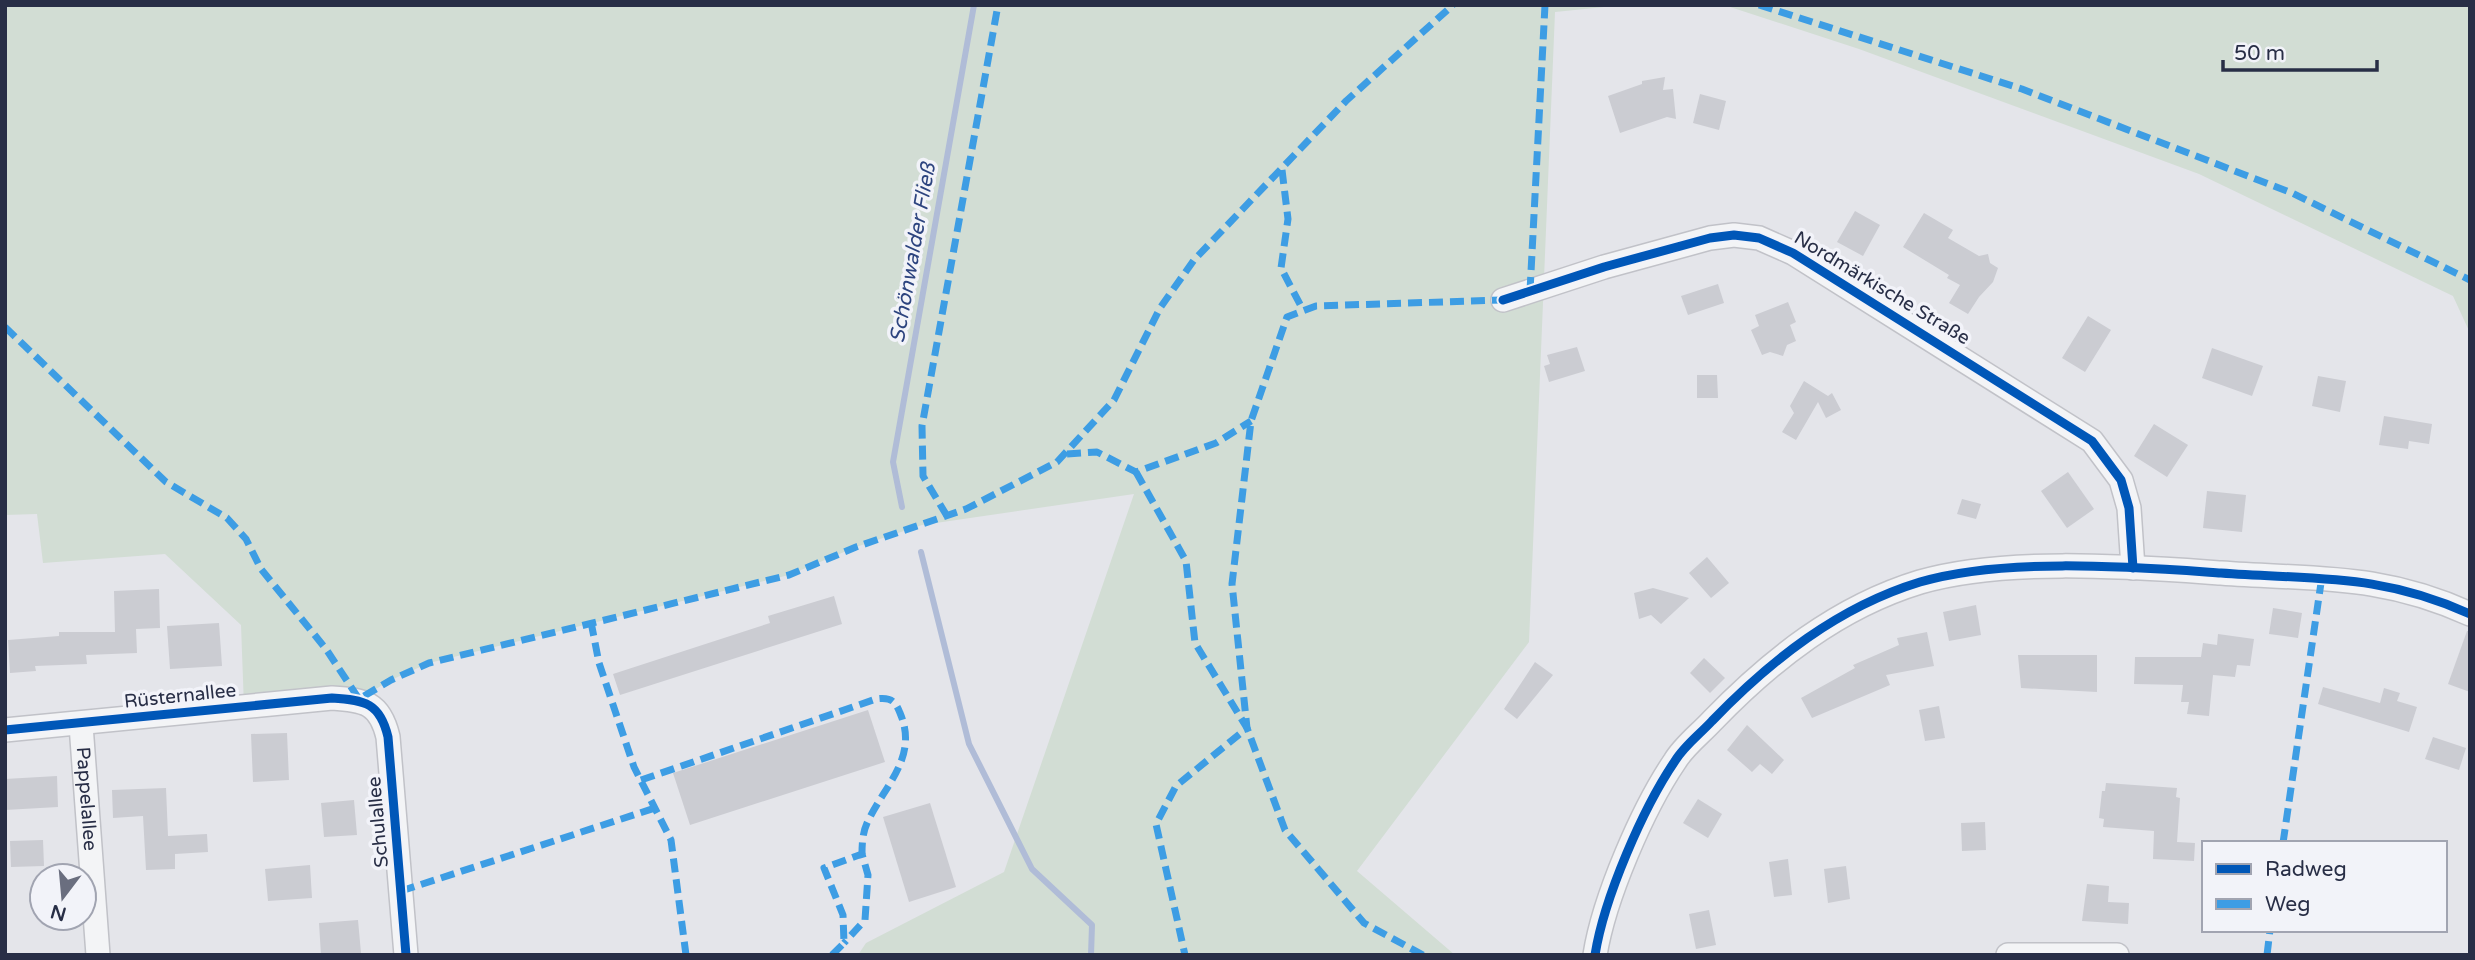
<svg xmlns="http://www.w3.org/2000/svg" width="2475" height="960" font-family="'Varela Round',sans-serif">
	<rect width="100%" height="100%" fill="#e4e5ea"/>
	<!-- green -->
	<g fill="#d2ddd4">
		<polygon points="5,5 1624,5 1555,12 1529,642 1357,871 1455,955 858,955 866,943 1004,872 1134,494 922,525 856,547 789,575 429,663 391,680 359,699 244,707 241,625 165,554 43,563 37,514 5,515"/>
		<polygon points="1724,5 2470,5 2470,333 2453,296 2199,174 1859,49"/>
	</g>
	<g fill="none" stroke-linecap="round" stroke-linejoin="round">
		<!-- stream -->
		<g stroke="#b0bcd7" stroke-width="6">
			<polyline points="902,507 893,462 974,5"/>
			<polyline points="921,552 969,744 1032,869 1092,925 1091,955"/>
		</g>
	</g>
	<!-- building -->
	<g fill="#cbccd2">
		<polygon points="1665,77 1663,90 1673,89 1676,119 1667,117 1620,133 1608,96 1642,84 1642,81"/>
		<polygon points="1700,94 1726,101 1719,130 1693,123"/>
		<polygon points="1855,211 1880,225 1863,256 1837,242"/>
		<polygon points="1924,213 1953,230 1948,238 1979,256 1988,254 1990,263 1998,268 1993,282 1979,297 1968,314 1949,303 1960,285 1947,278 1949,275 1903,247"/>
		<polygon points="1718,284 1724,303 1688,315 1681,296"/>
		<polygon points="1788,302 1796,322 1790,325 1796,341 1787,345 1783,356 1770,352 1762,355 1751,330 1759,326 1755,315"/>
		<polygon points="2088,316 2111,330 2085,372 2062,358"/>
		<polygon points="1577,347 1585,371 1549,382 1544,366 1550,364 1547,355"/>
		<polygon points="2212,348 2263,366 2252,396 2202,378"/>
		<polygon points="1697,375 1717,375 1718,398 1697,398"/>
		<polygon points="2318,376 2346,381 2340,412 2312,406"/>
		<polygon points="1804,381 1828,396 1832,393 1841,410 1826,418 1818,402 1796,440 1782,432 1794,413 1790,406"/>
		<polygon points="2384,416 2432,424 2429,444 2409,441 2408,449 2379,445"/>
		<polygon points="2154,424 2188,445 2167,477 2134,456"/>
		<polygon points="2068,472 2094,509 2067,528 2041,491"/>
		<polygon points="2207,491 2246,495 2242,532 2203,528"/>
		<polygon points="1962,499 1981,504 1976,519 1957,514"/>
		<polygon points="1707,557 1729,583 1711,598 1689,573"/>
		<polygon points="1653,588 1689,598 1661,624 1651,615 1639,619 1634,593"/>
		<polygon points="159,589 160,628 136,629 137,653 86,655 87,664 35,666 36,671 10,673 8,640 59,636 59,632 115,632 114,591"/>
		<polygon points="834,596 842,624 620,695 613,674 770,623 768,616"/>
		<polygon points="1976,605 1981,635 1949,641 1943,612"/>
		<polygon points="2273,608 2302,613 2298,638 2269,634"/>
		<polygon points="219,623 222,666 170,669 167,626"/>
		<polygon points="2467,631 2470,631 2470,692 2448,684"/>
		<polygon points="1927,632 1934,666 1886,675 1890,685 1812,718 1801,698 1855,668 1853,665 1899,645 1897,638"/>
		<polygon points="2218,634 2254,639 2250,666 2237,665 2235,677 2213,675 2209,716 2187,714 2189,702 2181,702 2183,685 2134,684 2135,657 2201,657 2203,643 2217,645"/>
		<polygon points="2018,655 2097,655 2097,692 2021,688"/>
		<polygon points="1704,658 1725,678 1710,693 1690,673"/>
		<polygon points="1535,662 1553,675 1517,719 1504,709"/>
		<polygon points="2323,687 2380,703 2384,688 2400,693 2397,701 2417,707 2409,732 2318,704"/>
		<polygon points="1939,706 1945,738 1925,741 1919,710"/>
		<polygon points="868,710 885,762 690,825 673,773"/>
		<polygon points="1747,725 1784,760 1772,774 1760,764 1752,772 1727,750"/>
		<polygon points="287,733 289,780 253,782 251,734"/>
		<polygon points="2433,737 2466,748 2459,770 2425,759"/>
		<polygon points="57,776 58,807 5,810 5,779"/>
		<polygon points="2106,783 2177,788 2176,797 2180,798 2177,842 2195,843 2194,861 2153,859 2154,831 2103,827 2104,819 2099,818 2102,791 2105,791"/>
		<polygon points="166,788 168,836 207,834 208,852 175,854 175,869 146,870 143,816 113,818 112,790"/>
		<polygon points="1698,799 1722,814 1708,838 1683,823"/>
		<polygon points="354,800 357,835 324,837 321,803"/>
		<polygon points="930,803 956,887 909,902 883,817"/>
		<polygon points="1985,822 1986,850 1962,851 1961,823"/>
		<polygon points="43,840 44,866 11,867 10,841"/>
		<polygon points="1788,859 1792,895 1774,897 1769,862"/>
		<polygon points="310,865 312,898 268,901 265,869"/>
		<polygon points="1846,866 1850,899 1828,903 1824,869"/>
		<polygon points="2087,884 2109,886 2108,902 2129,903 2128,924 2082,921"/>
		<polygon points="1709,910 1716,945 1696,949 1689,914"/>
		<polygon points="358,920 361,953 321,955 319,923"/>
	</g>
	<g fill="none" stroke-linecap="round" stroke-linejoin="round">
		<!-- minor casing -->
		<g stroke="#c1c2c8" stroke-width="26">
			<g id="minor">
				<polyline points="1503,300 1604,267 1710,238 1734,235 1759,238 1793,253 2092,441 2121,480 2129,508 2133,568"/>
				<path id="s1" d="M81,725L98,955"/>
				<path d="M5,730L332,698C365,700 380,703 388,737L406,955"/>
				<path d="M1595,955C1604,898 1643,808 1675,761C1684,746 1700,734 1712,721C1771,660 1838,607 1920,582C2006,557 2132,567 2221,573C2315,580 2380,573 2470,614"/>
				<polyline points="2008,955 2117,955"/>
			</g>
		</g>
		<!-- minor -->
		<use href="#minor" stroke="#f3f4f6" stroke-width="23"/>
		<!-- quiet -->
		<g stroke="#3d9de4" stroke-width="7" stroke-dasharray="14 7" stroke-linecap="butt">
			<polyline points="1759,5 2022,89 2292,193 2470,280"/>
			<polyline points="1282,170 1288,219 1281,268 1303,310"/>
			<polyline points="1530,291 1545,5"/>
			<polyline points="5,327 166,482 227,518 246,539 261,569 326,649 359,699 391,680 429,663 789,575 856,547 966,509 1057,462 1114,400 1160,308 1194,260 1346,101 1453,5"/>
			<polyline points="1067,454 1097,452 1136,472 1216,443 1251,421"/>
			<polyline points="1136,472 1186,561 1195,643 1247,728 1176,786 1156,824 1185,955"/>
			<polyline points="947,516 923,476 922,426 998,5"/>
			<polyline points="591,622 599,663 634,767 671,840 686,955"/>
			<path d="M641,780L876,699C890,697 895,700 900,713C918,755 888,782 870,817C863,829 862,841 862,854"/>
			<polyline points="2283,843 2322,576"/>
			<polyline points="401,891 655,808"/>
			<polyline points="832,955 844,943 843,915 824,868 862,854 868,875 865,920 844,943"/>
			<polyline points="1423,955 1364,923 1285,830 1247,728 1232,584 1251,421 1287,317 1316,306 1503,300"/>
			<polyline points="2267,955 2270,930"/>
		</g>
		<!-- cycleway casing -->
		<g stroke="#f2f3f9" stroke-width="13">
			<g id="cycleway">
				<polyline points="1503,300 1604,267 1710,238 1734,235 1759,238 1793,253 2092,441 2121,480 2129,508 2133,568"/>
				<path d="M5,730L332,698C365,700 380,703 388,737L406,955"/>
				<path d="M1595,955C1604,898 1643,808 1675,761C1684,746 1700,734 1712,721C1771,660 1838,607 1920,582C2006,557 2132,567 2221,573C2315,580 2380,573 2470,614"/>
			</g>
		</g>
		<!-- cycleway -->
		<use href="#cycleway" stroke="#0057b8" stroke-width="9"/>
	</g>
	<g text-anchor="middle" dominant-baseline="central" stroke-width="7" stroke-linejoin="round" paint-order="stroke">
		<!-- street labels -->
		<g font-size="19" fill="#282e46" stroke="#f2f3f9">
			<text transform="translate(1882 288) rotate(31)">Nordmärkische Straße</text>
			<text transform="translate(180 696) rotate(-6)">Rüsternallee</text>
			<text stroke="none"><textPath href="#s1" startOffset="74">Pappelallee</textPath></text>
			<text transform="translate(378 822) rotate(-95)">Schulallee</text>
		</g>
		<!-- water labels -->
		<g font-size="21" font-style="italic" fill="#2d447f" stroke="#f2f3f9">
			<text transform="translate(913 253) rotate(-80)">Schönwalder Fließ</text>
		</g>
	</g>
	<!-- border -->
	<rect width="2475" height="960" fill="none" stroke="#282e46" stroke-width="14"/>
	<!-- legend -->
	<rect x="2202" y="841" width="245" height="91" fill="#f2f3f9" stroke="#a1a4b1" stroke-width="2"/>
	<rect x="2216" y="864" width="35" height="10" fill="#0057b8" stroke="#a1a4b1" stroke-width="2"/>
	<text x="2265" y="876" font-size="21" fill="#282e46">Radweg</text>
	<rect x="2216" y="899" width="35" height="10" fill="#3d9de4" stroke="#a1a4b1" stroke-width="2"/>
	<text x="2265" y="911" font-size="21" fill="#282e46">Weg</text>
	<!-- north arrow -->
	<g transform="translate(63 897) rotate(196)"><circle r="33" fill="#f2f3f9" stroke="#a1a4b1" stroke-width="2"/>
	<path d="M0-5L12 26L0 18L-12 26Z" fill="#6a6e7f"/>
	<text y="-10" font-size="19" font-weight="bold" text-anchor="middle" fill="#282e46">N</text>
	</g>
	<!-- scale -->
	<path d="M2223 60v10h154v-10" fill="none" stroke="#282e46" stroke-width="3.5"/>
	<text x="2234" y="60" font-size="21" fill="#282e46" stroke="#f2f3f9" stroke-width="5" paint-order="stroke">50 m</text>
</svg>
